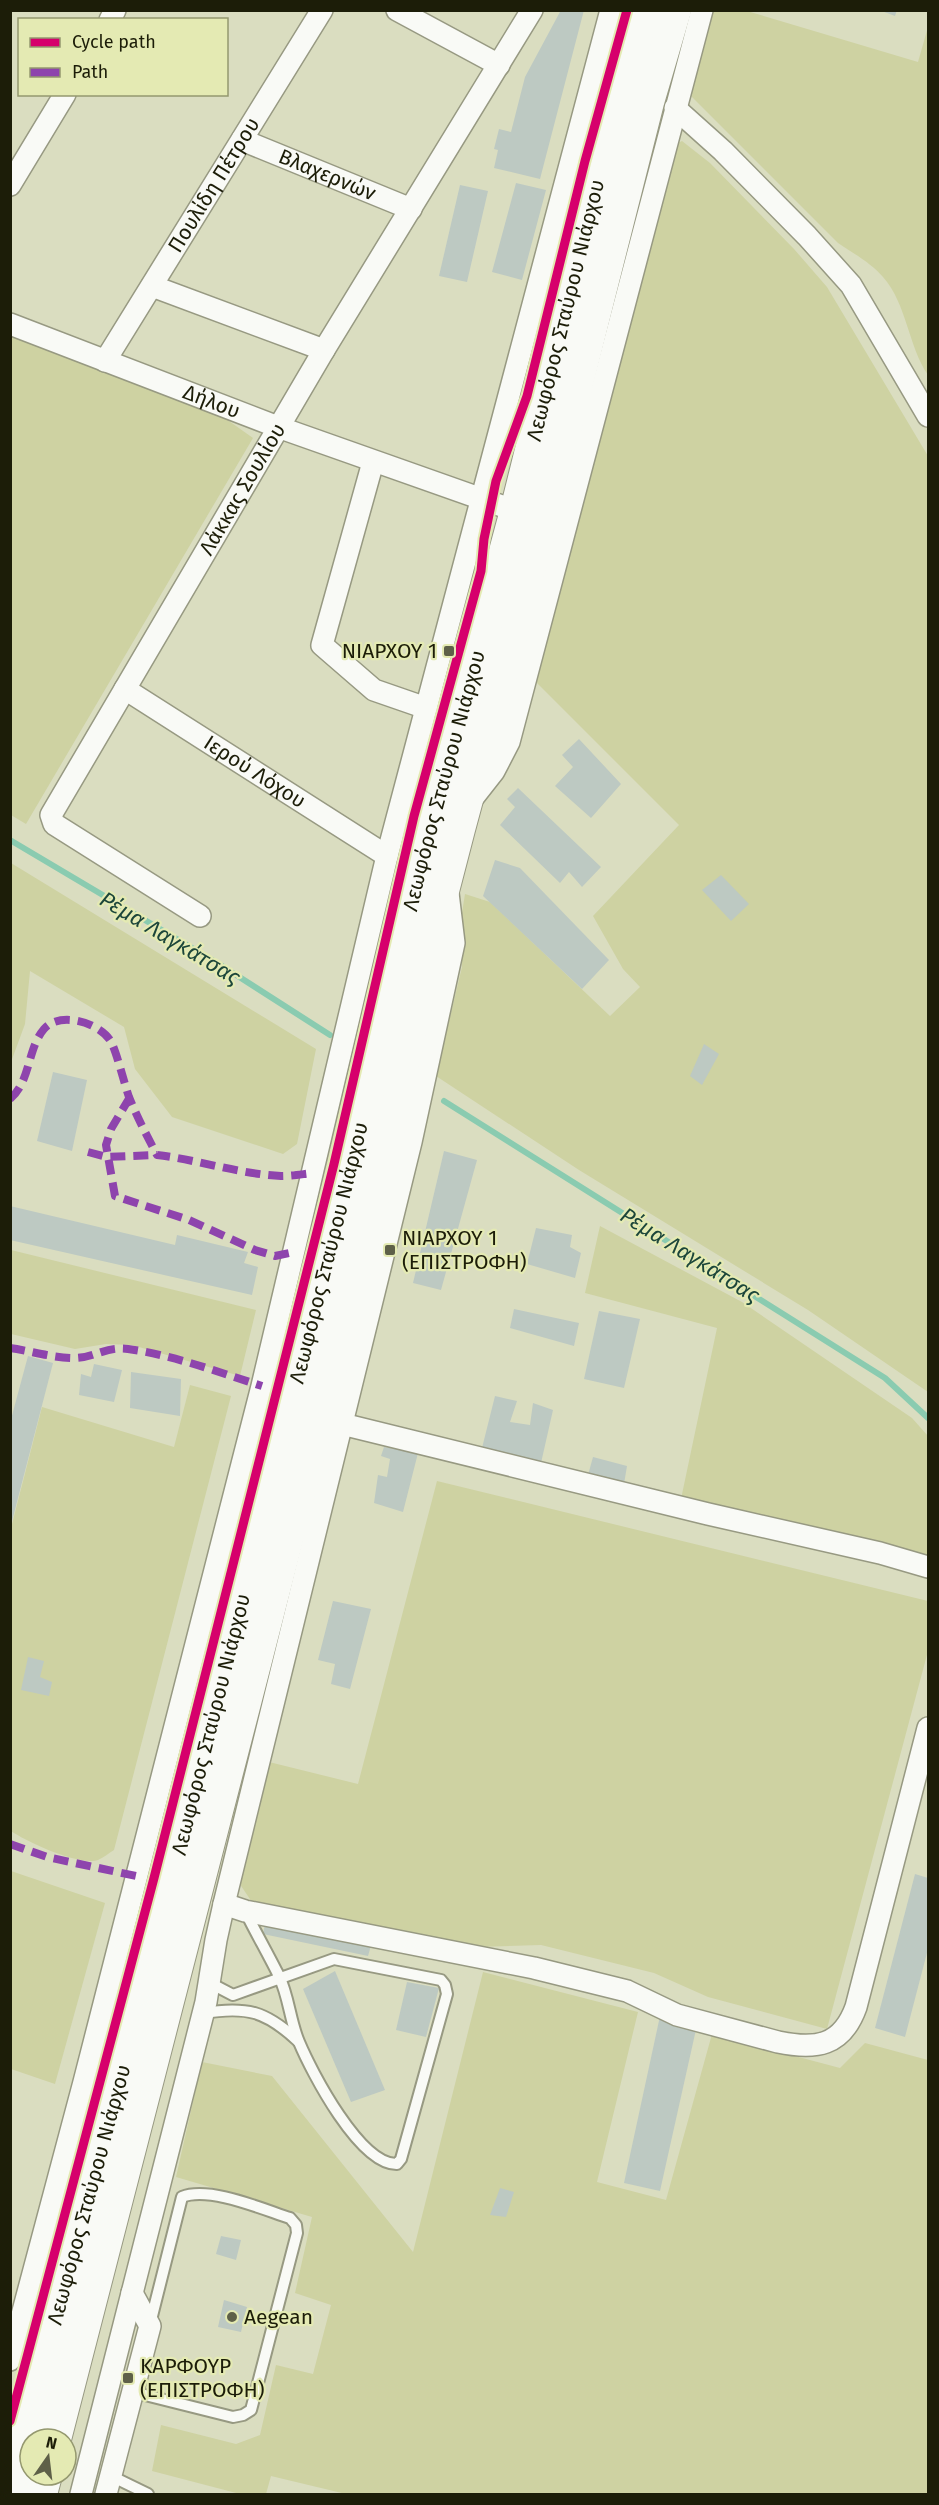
<svg xmlns="http://www.w3.org/2000/svg" width="939" height="2505" font-family="'Fira Sans',sans-serif">
	<rect width="100%" height="100%" fill="#daddc0"/>
	<!-- green -->
	<g fill="#ced2a2">
		<path d="M711,11H747L918,62L928,27V375C908,346 907,304 883,277C871,263 853,253 838,243L687,92Z"/>
		<polygon points="682,141 710,163 794,249 827,287 928,456 928,1392 808,1310 579,1170 436,1076 462,967 461,919 465,894 490,902 610,1016 640,987 623,969 593,916 679,825 532,678 571,548 674,145"/>
		<polygon points="11,332 219,414 253,438 26,824 11,815"/>
		<polygon points="11,863 316,1049 297,1144 283,1154 172,1117 135,1069 124,1027 30,971 25,1024 11,1062"/>
		<polygon points="600,1226 742,1302 912,1418 928,1436 928,1560 681,1499 717,1328 585,1293"/>
		<polygon points="11,1250 256,1310 240,1376 132,1345 106,1344 75,1349 11,1334"/>
		<path d="M190,1385L231,1396L114,1850C109,1853 103,1858 98,1860C79,1866 27,1842 11,1831V1528L42,1407L174,1447Z"/>
		<polygon points="437,1481 928,1601 928,1651 827,2029 708,1997 654,1973 541,1945 477,1947 254,1905 235,1877 265,1761 358,1784"/>
		<polygon points="11,1871 105,1903 55,2084 11,2069"/>
		<polygon points="483,1972 638,2012 597,2182 666,2200 712,2034 840,2068 865,2043 928,2060 928,2494 346,2494 271,2476 266,2494 240,2494 152,2471 161,2425 236,2444 260,2435 276,2365 313,2374 331,2305 295,2293 312,2217 176,2177 202,2062 272,2076 413,2252"/>
	</g>
	<g fill="none" stroke-linecap="round" stroke-linejoin="round">
		<!-- stream -->
		<g stroke="#8acbb0" stroke-width="6">
			<polyline points="10,840 219,964 330,1035"/>
			<polyline points="444,1101 885,1378 928,1418"/>
		</g>
	</g>
	<!-- building -->
	<g fill="#bdc9c2">
		<polygon points="561,10 584,10 540,179 494,168 498,150 494,149 499,129 511,132 525,77"/>
		<polygon points="879,10 897,10 895,16"/>
		<polygon points="516,183 546,190 522,280 492,272"/>
		<polygon points="460,185 488,191 467,282 439,276"/>
		<polygon points="579,739 621,784 591,818 555,786 573,767 562,755"/>
		<polygon points="518,788 601,867 582,887 569,872 560,883 500,825 515,807 507,799"/>
		<polygon points="495,860 520,868 609,960 582,989 483,896"/>
		<polygon points="721,875 749,904 731,921 702,890"/>
		<polygon points="704,1044 719,1054 702,1085 690,1076"/>
		<polygon points="53,1072 87,1080 72,1151 37,1141"/>
		<polygon points="444,1151 477,1160 441,1290 413,1283"/>
		<polygon points="10,1206 175,1245 177,1235 248,1252 244,1263 258,1267 252,1295 10,1240"/>
		<polygon points="536,1228 572,1235 570,1247 581,1253 575,1278 527,1264"/>
		<polygon points="514,1309 579,1323 574,1346 510,1328"/>
		<polygon points="599,1311 640,1319 624,1388 584,1379"/>
		<polygon points="28,1356 53,1363 11,1525 10,1423"/>
		<polygon points="94,1364 122,1370 114,1402 79,1395 81,1374 91,1377"/>
		<polygon points="131,1372 181,1379 180,1416 130,1408"/>
		<polygon points="495,1396 517,1401 510,1422 530,1425 533,1403 553,1410 541,1463 482,1448"/>
		<polygon points="384,1447 418,1453 403,1512 374,1503 378,1475 387,1477 390,1459 381,1456"/>
		<polygon points="593,1457 627,1466 624,1484 588,1475"/>
		<polygon points="333,1601 371,1609 350,1689 331,1684 335,1664 318,1660"/>
		<polygon points="28,1657 44,1661 40,1677 52,1682 49,1696 21,1690"/>
		<polygon points="915,1874 928,1878 928,1949 905,2037 875,2028"/>
		<polygon points="266,1919 372,1942 368,1956 263,1934"/>
		<polygon points="335,1971 385,2090 351,2102 303,1989"/>
		<polygon points="407,1982 439,1988 426,2037 396,2030"/>
		<polygon points="660,2016 697,2025 660,2191 624,2183"/>
		<polygon points="500,2188 514,2192 506,2217 490,2215"/>
		<polygon points="221,2236 241,2240 236,2260 216,2254"/>
		<polygon points="224,2300 247,2307 241,2332 218,2327"/>
	</g>
	<g fill="none" stroke-linecap="round" stroke-linejoin="round">
		<!-- lane casing -->
		<g stroke="#979982" stroke-width="14">
			<g id="lane">
				<path d="M210,1983L233,1995L334,1959L441,1980L445,1985L447,1994L401,2159L397,2164C360,2165 312,2073 299,2042C290,2021 289,1997 279,1976C268,1954 256,1933 245,1911"/>
				<path d="M203,2013C247,2006 266,2011 298,2041"/>
				<path d="M133,2392L233,2417L243,2415L251,2410L297,2233L296,2225L290,2218C262,2209 209,2186 182,2197L150,2324"/>
				<polyline points="111,2476 148,2494"/>
			</g>
		</g>
		<!-- street casing -->
		<g stroke="#979982" stroke-width="24">
			<g id="street">
				<polyline points="397,10 499,65"/>
				<polyline points="110,20 115,10"/>
				<polyline points="675,108 723,151 807,236 851,285 928,416"/>
				<path id="s1" d="M242,140L411,209"/>
				<polyline points="10,185 65,94"/>
				<polyline points="152,286 324,350"/>
				<path id="s2" d="M10,324L278,427L516,511"/>
				<path id="s3" d="M105,361L322,10"/>
				<polyline points="373,462 322,645 374,690 426,708"/>
				<path id="s4" d="M125,689L387,856"/>
				<polyline points="472,799 494,771 509,742 702,10"/>
				<path id="s5" d="M200,916L54,824L51,815L324,350L532,10"/>
				<polyline points="342,1424 708,1514 880,1553 928,1567"/>
				<path d="M224,1904L245,1911L534,1968L627,1991L677,2015L778,2042C816,2050 842,2046 856,2007L928,1728"/>
				<polyline points="10,2360 84,2082 262,1386 387,856 611,10"/>
				<polyline points="81,2494 206,2002 216,1940 224,1904 411,1142 454,943 448,893"/>
				<polyline points="106,2494 150,2326 132,2293"/>
			</g>
		</g>
		<!-- secondary casing -->
		<g stroke="#979982" stroke-width="34">
			<g id="secondary">
				<polyline points="55,2439 325,1392 375,1191 431,937 459,829 544,514 648,102 675,10"/>
				<path id="s6" d="M12,2494L56,2317L150,1968L357,1140L420,867L516,511L609,134L644,10"/>
				<polyline points="41,2494 46,2475"/>
			</g>
		</g>
		<!-- lane -->
		<use href="#lane" stroke="#f9faf6" stroke-width="10"/>
		<!-- street -->
		<use href="#street" stroke="#f9faf6" stroke-width="21"/>
		<!-- secondary -->
		<use href="#secondary" stroke="#f9faf6" stroke-width="32"/>
		<!-- quiet -->
		<g stroke="#8e44ad" stroke-width="8" stroke-dasharray="15 8" stroke-linecap="butt">
			<polyline points="130,1097 111,1129 106,1145 115,1196 189,1220 255,1250 275,1256 294,1252"/>
			<path d="M10,1099C31,1081 27,1049 44,1029C59,1011 98,1022 110,1040C116,1049 124,1083 129,1097C137,1117 147,1136 157,1155C199,1160 239,1174 281,1176C292,1176 303,1174 313,1173"/>
			<polyline points="88,1152 107,1157 157,1155"/>
			<path d="M10,1348C31,1351 53,1358 74,1358C94,1358 106,1346 128,1349C173,1355 218,1372 262,1386"/>
			<polyline points="10,1844 47,1857 136,1876"/>
		</g>
		<!-- cycleway casing -->
		<g stroke="#e4eab3" stroke-width="13">
			<polyline id="cycleway" points="10,2421 154,1878 334,1164 414,816 481,571 484,539 496,481 527,396 585,161 627,10"/>
		</g>
		<!-- cycleway -->
		<use href="#cycleway" stroke="#d6006c" stroke-width="9"/>
	</g>
	<!-- markers -->
	<g fill="#5e6048" stroke="#e4eab3" stroke-width="2">
		<rect x="443" y="645" width="12" height="12" rx="3"/>
		<rect x="384" y="1244" width="12" height="12" rx="3"/>
		<circle cx="232" cy="2317" r="6"/>
		<rect x="122" y="2372" width="12" height="12" rx="3"/>
	</g>
	<g text-anchor="middle" dominant-baseline="central" stroke-width="4.5" stroke-linejoin="round" paint-order="stroke">
		<!-- street labels -->
		<g font-size="21" fill="#1c1d08" stroke="#e4eab3">
			<text stroke="none"><textPath href="#s1" startOffset="92">Βλαχερνών</textPath></text>
			<text stroke="none"><textPath href="#s3" startOffset="207">Πουλίδη Πέτρου</textPath></text>
			<text stroke="none"><textPath href="#s6" startOffset="2253">Λεωφόρος Σταύρου Νιάρχου</textPath></text>
			<text stroke="none"><textPath href="#s2" startOffset="216">Δήλου</textPath></text>
			<text stroke="none"><textPath href="#s5" startOffset="560">Λάκκας Σουλίου</textPath></text>
			<text stroke="none"><textPath href="#s4" startOffset="154">Ιερού Λόχου</textPath></text>
			<text stroke="none"><textPath href="#s6" startOffset="1767">Λεωφόρος Σταύρου Νιάρχου</textPath></text>
			<text stroke="none"><textPath href="#s6" startOffset="1281">Λεωφόρος Σταύρου Νιάρχου</textPath></text>
			<text stroke="none"><textPath href="#s6" startOffset="795">Λεωφόρος Σταύρου Νιάρχου</textPath></text>
			<text stroke="none"><textPath href="#s6" startOffset="309">Λεωφόρος Σταύρου Νιάρχου</textPath></text>
		</g>
		<!-- poi labels -->
		<g font-size="21" fill="#1c1d08" stroke="#e4eab3" text-anchor="start">
			<text x="437" y="651" text-anchor="end">ΝΙΑΡΧΟΥ 1</text>
			<text x="402" y="1238">ΝΙΑΡΧΟΥ 1<tspan x="402" dy="24">(ΕΠΙΣΤΡΟΦΗ)</tspan></text>
			<text x="244" y="2317">Aegean</text>
			<text x="140" y="2366">ΚΑΡΦΟΥΡ<tspan x="140" dy="24">(ΕΠΙΣΤΡΟΦΗ)</tspan></text>
		</g>
		<!-- water labels -->
		<g font-size="22" font-style="italic" fill="#1c463a" stroke="#e4eab3">
			<text transform="translate(170 938) rotate(31)">Ρέμα Λαγκάτσας</text>
			<text transform="translate(690 1255) rotate(32)">Ρέμα Λαγκάτσας</text>
		</g>
	</g>
	<!-- border -->
	<rect width="939" height="2505" fill="none" stroke="#1c1d08" stroke-width="24"/>
	<!-- legend -->
	<rect x="18" y="18" width="210" height="78" fill="#e4eab3" stroke="#94986f" stroke-width="1.5"/>
	<rect x="30" y="38" width="30" height="9" fill="#d6006c" stroke="#94986f" stroke-width="1.5"/>
	<text x="72" y="48" font-size="18" fill="#1c1d08">Cycle path</text>
	<rect x="30" y="68" width="30" height="9" fill="#8e44ad" stroke="#94986f" stroke-width="1.5"/>
	<text x="72" y="78" font-size="18" fill="#1c1d08">Path</text>
	<!-- north arrow -->
	<g transform="translate(48 2457) rotate(14)"><circle r="28" fill="#e4eab3" stroke="#94986f" stroke-width="1.5"/>
	<path d="M0-4.5L10 22L0 15L-10 22Z" fill="#5e6048"/>
	<text y="-9" font-size="16" font-weight="bold" text-anchor="middle" fill="#1c1d08">N</text>
	</g>
</svg>
